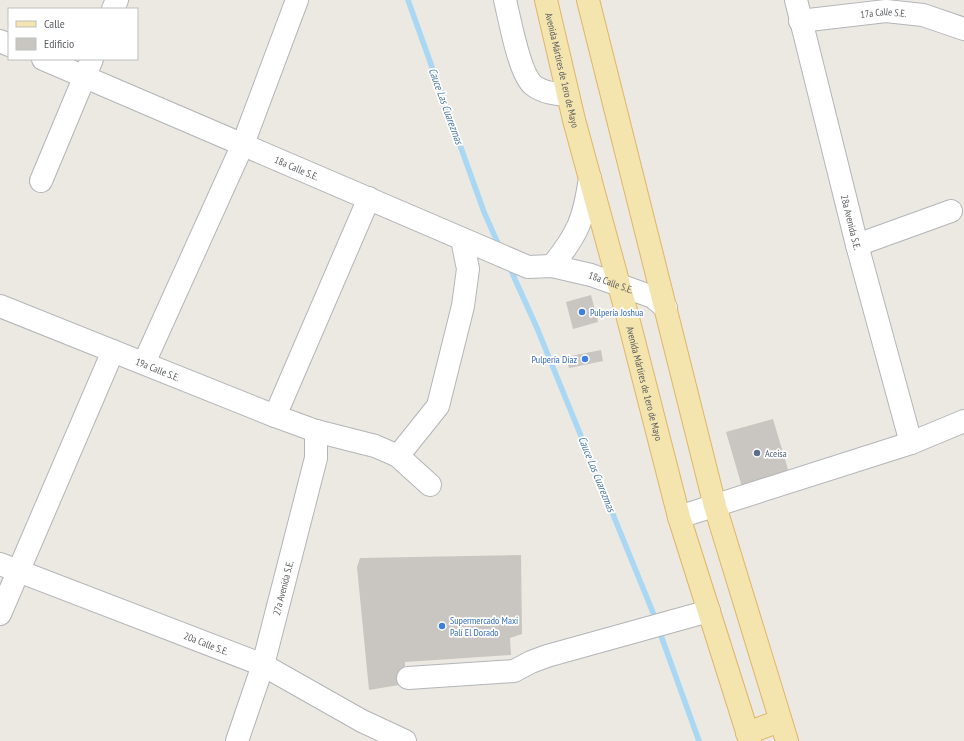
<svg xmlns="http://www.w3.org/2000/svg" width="964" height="741" font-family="'PT Sans Narrow',sans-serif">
	<rect width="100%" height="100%" fill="#ebe9e2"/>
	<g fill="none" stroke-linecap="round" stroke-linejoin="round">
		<!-- stream -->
		<g stroke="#aad8f4" stroke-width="5.5">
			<polyline points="408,0 484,212 500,248"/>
			<polyline points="509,266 537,328 656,620"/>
			<polyline points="659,630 699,741"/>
		</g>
	</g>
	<!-- building -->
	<g fill="#c9c5c1">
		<polygon points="591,295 598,322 573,329 566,302"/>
		<polygon points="601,350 603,361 569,368 566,357"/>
		<polygon points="773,419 789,473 742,487 726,432"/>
		<polygon points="521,555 522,634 510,638 511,655 405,662 405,684 369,690 357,567 360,558"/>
	</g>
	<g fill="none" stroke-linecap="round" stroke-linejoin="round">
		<!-- minor casing -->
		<g stroke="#b3b5b8" stroke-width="24">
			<g id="minor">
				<path d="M505,0C510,20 519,73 533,85C543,93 556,94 568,95"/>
				<path id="s1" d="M796,0L857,245L911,443"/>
				<polyline points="113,9 117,0"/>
				<path id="s2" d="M800,21L886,11L923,15L964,29"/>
				<polyline points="0,41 9,45"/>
				<path id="s3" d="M43,59L528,267L552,266L591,275L653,297L666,308"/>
				<polyline points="41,181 92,59"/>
				<polyline points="857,245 951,211"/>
				<path d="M552,266C578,234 584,219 590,178"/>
				<path id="s4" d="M0,306L275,416L316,431L375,446L398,456L430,485"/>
				<polyline points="144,363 243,144 297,0"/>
				<polyline points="275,416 369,198"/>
				<polyline points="398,456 438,406 463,306 468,269 462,239"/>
				<polyline points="679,517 911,443 964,421"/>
				<path id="s5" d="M0,564L263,665L362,721L405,741"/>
				<polyline points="0,614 113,351"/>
				<polyline points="408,678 514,671 531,662 547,656 709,611"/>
				<path id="s6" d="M237,741L263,665L316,458V431"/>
			</g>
		</g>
		<!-- major casing -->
		<g stroke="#dfb668" stroke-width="24">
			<g id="major">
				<path id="s7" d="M546,0L574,120L628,318L679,517L750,741"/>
				<polyline points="588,0 715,506 787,741"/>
				<polyline points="747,733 780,721"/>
			</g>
		</g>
		<!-- minor -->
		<use href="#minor" stroke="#fff" stroke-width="22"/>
		<!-- major -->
		<use href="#major" stroke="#f4e4ae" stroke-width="22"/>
	</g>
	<!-- markers -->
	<g fill="#3f7fe0" stroke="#fff" stroke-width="1.5">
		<circle cx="582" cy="312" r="4"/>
		<circle cx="585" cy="359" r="4"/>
		<circle cx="442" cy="626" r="4"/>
	</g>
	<circle fill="#5c6f8a" stroke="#fff" stroke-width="1.5" cx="757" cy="453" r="4"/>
	<g text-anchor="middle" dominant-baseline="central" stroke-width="3.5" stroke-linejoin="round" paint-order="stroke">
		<!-- street labels -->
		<g font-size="10" fill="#5b5e61" stroke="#fff">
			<text stroke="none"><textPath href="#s2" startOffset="84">17a Calle S.E.</textPath></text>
			<text stroke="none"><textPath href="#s7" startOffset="72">Avenida Mártires de 1ero de Mayo</textPath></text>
			<text stroke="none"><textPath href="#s3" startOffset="276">18a Calle S.E.</textPath></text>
			<text stroke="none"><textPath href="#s1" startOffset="229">28a Avenida S.E.</textPath></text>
			<text stroke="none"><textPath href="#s3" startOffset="613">18a Calle S.E.</textPath></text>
			<text stroke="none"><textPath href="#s4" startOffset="170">19a Calle S.E.</textPath></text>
			<text stroke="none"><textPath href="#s7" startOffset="396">Avenida Mártires de 1ero de Mayo</textPath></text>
			<text stroke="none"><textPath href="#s6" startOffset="160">27a Avenida S.E.</textPath></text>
			<text stroke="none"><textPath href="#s5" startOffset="221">20a Calle S.E.</textPath></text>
		</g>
		<!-- shop labels -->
		<g font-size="10" fill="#366cbe" stroke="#fff" text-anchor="start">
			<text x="590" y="312">Pulpería Joshua</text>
			<text x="577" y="359" text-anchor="end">Pulpería Díaz</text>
			<text x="450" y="620">Supermercado Maxi<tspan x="450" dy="12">Palí El Dorado</tspan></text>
		</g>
		<!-- service labels -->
		<g font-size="10" fill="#4e5e75" stroke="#fff" text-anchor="start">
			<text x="765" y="453">Aceisa</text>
		</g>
		<!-- water labels -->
		<g font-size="11" font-style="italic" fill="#4b7ba3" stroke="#fff">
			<text transform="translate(446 106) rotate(70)">Cauce Las Cuarezmas</text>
			<text transform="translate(597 474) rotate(68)">Cauce Los Cuarezmas</text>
		</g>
	</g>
	<!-- legend -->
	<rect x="8" y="8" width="130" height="52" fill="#ffffff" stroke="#bdbfc0"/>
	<rect x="16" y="21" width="20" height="6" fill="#f4e4ae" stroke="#bdbfc0"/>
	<text x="44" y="28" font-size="12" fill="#5b5e61">Calle</text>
	<rect x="16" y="38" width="20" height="12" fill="#c9c5c1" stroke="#bdbfc0"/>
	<text x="44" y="48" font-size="12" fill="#5b5e61">Edificio</text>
</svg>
